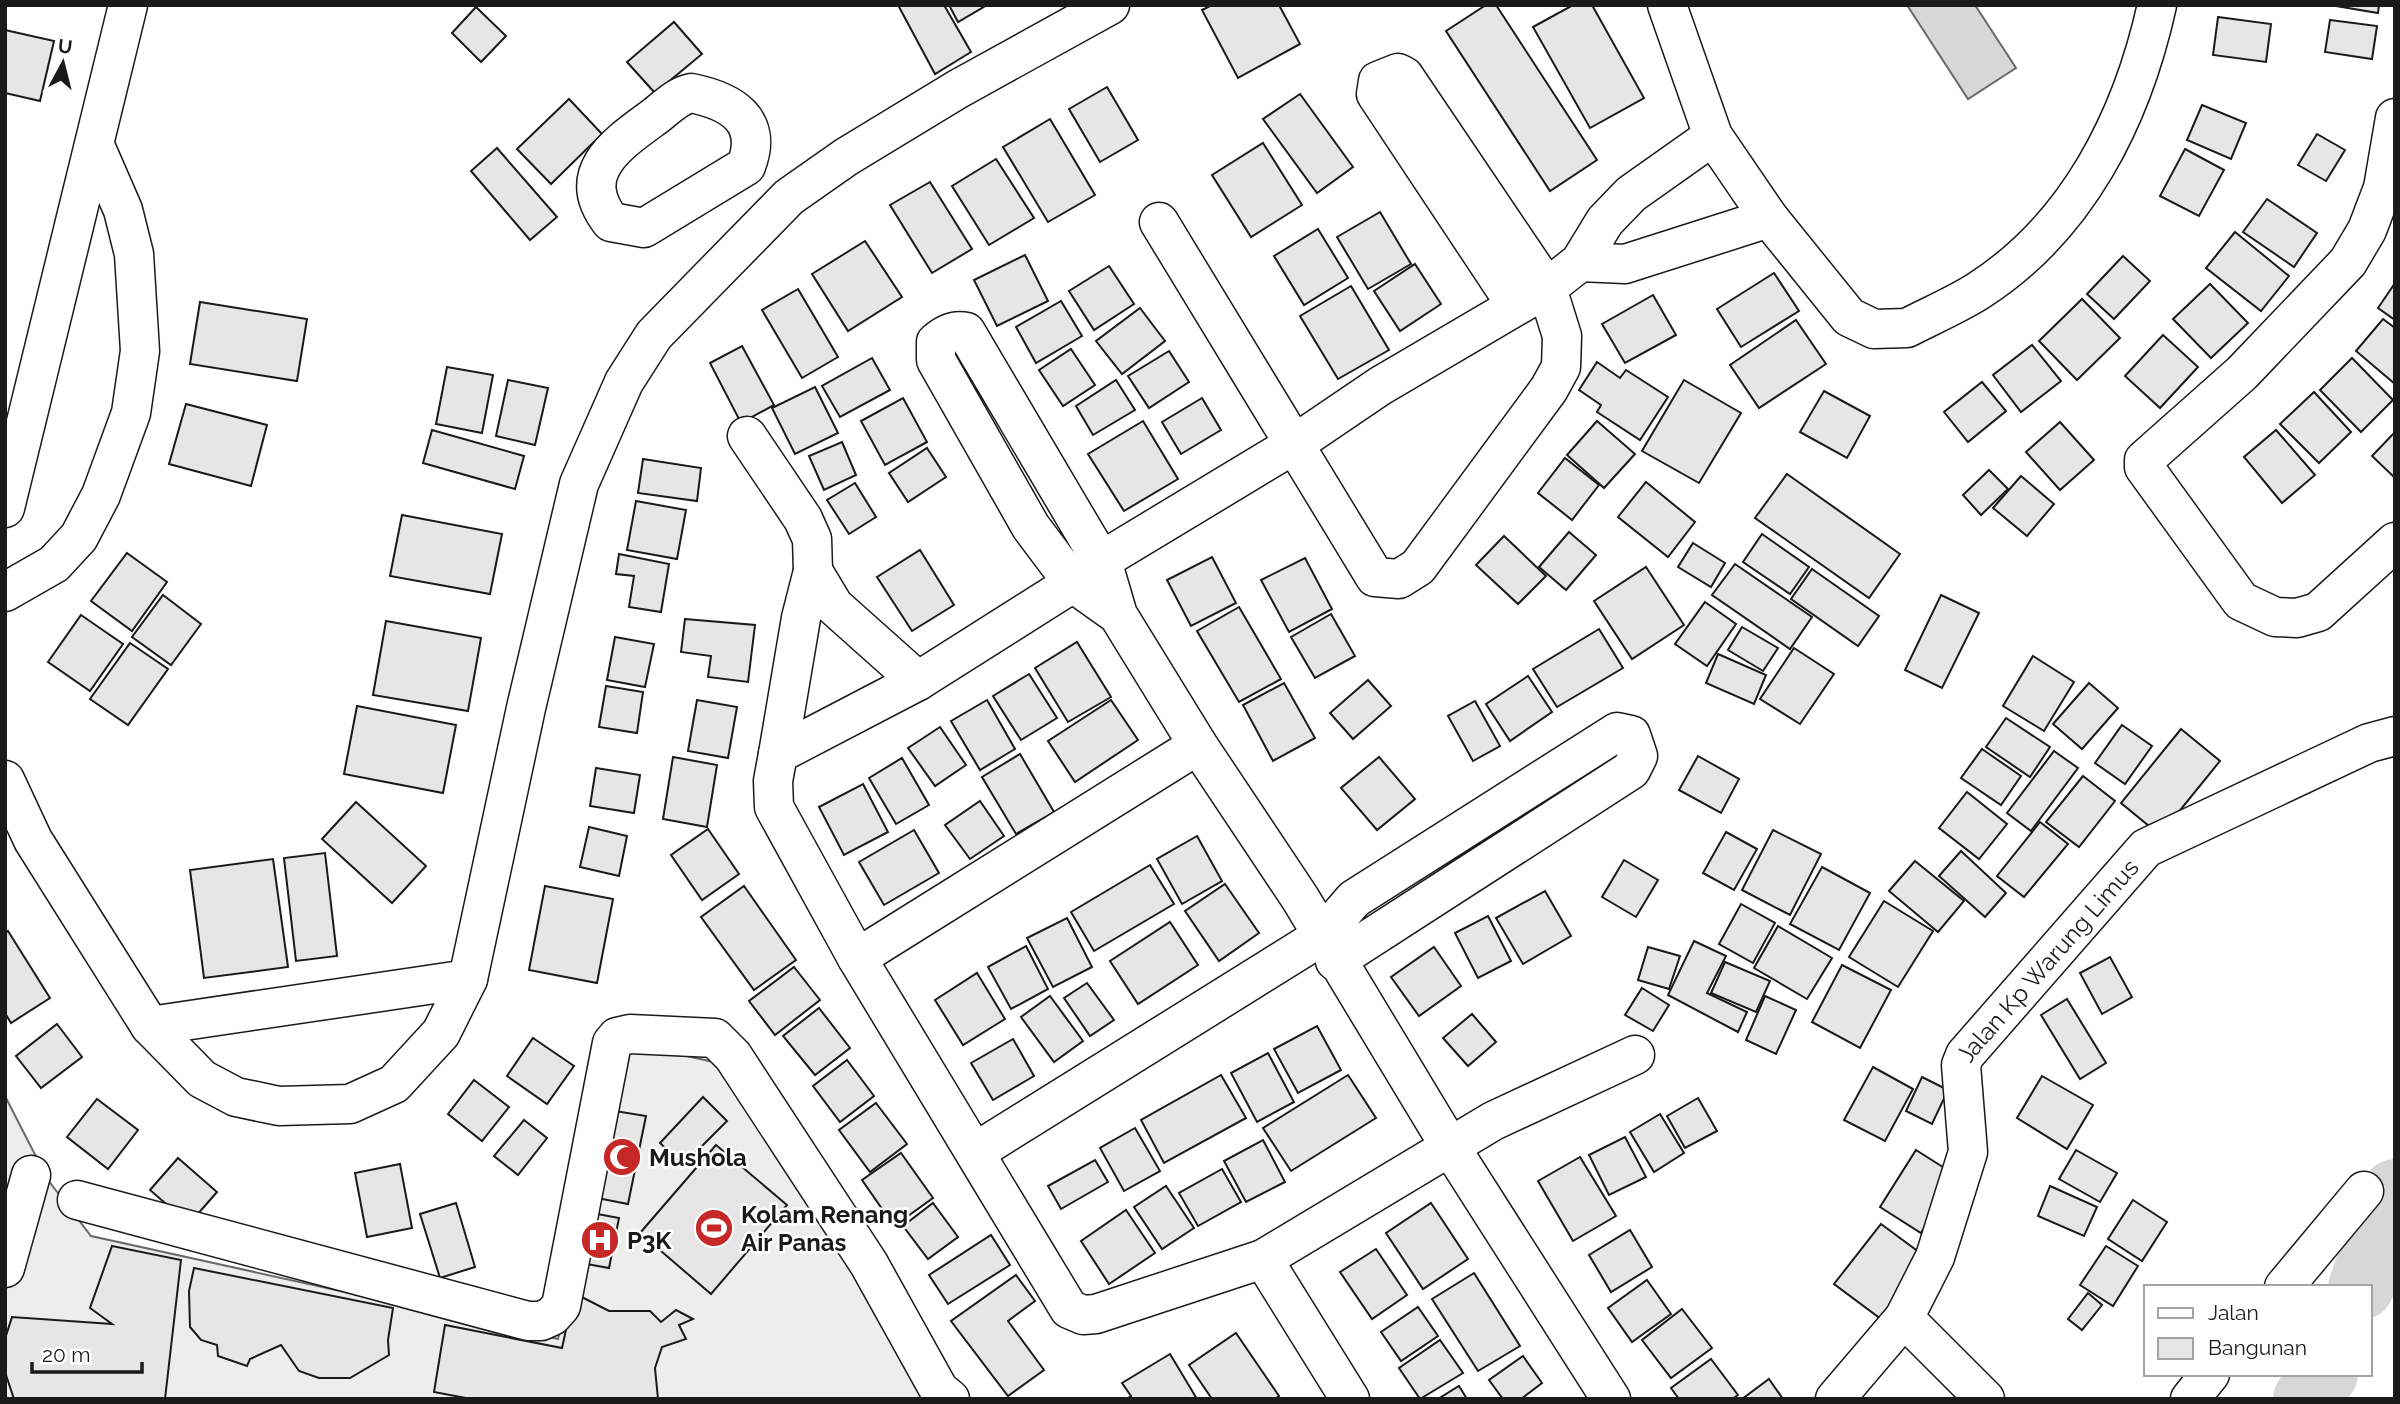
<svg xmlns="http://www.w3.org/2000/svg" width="2400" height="1404" font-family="Raleway,sans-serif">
	<rect width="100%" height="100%" fill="#fff"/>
	<!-- built -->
	<polygon fill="#ededed" stroke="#6a6a6a" stroke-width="2" points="624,1042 718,1063 937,1399 5,1399 5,1096 48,1180 91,1236 558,1339"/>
	<!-- water -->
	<polygon fill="#d7d7d7" stroke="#6a6a6a" stroke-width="2" points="1907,5 1975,5 2016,68 1968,99"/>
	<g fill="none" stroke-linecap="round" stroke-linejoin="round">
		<!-- river -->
		<g stroke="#d7d7d7" stroke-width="66">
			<polyline points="2361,1287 2395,1192"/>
			<polyline points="2306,1399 2325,1374"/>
		</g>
	</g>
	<!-- building -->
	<g fill="#e6e6e6" stroke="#1a1a1a" stroke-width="2">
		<polygon points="898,5 944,5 971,52 935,74"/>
		<polygon points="949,5 987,5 958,22"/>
		<polygon points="1212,5 1279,5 1300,44 1238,78 1202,10"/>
		<polygon points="1486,5 1496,5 1597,160 1550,191 1446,31"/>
		<polygon points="1573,5 1592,5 1644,98 1590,128 1533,27"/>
		<polygon points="2330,5 2379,5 2378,13"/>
		<polygon points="476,7 506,36 481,62 452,33"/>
		<polygon points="2218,17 2271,24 2266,62 2213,55"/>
		<polygon points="2330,20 2377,26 2372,59 2325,52"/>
		<polygon points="674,22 702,54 655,93 627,62"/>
		<polygon points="5,30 54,41 40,101 5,93"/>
		<polygon points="1107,87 1138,140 1100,162 1069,109"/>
		<polygon points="1300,94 1353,167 1317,193 1263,119"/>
		<polygon points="569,99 602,134 551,184 517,149"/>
		<polygon points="2202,105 2246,123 2231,159 2187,140"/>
		<polygon points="1050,119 1095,195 1048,222 1003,147"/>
		<polygon points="2317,134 2345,150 2326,181 2298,165"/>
		<polygon points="1263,143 1302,205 1251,237 1212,175"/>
		<polygon points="497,148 557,217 530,240 471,171"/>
		<polygon points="2185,149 2224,170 2199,216 2160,196"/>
		<polygon points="996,159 1034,218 989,245 952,186"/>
		<polygon points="930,182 972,249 932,273 890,205"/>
		<polygon points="2267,199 2317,233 2294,267 2243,232"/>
		<polygon points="1380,212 1411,264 1368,289 1337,237"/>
		<polygon points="1318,229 1348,278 1304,305 1274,256"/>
		<polygon points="2235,232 2289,276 2261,311 2206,268"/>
		<polygon points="865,241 902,297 848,331 812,274"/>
		<polygon points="1025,255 1048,301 997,326 974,280"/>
		<polygon points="2123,256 2150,281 2114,319 2087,294"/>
		<polygon points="1415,264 1441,304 1400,331 1374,291"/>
		<polygon points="1109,266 1134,304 1094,330 1069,291"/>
		<polygon points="1774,273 1799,311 1741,347 1717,309"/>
		<polygon points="2210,284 2248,323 2211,358 2173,319"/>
		<polygon points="1351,286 1389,350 1338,379 1300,316"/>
		<polygon points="2393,286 2395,288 2395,320 2378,308"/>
		<polygon points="798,289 838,357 802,378 762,310"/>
		<polygon points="1653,295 1676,335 1625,363 1602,324"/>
		<polygon points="2082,299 2120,338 2077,380 2039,341"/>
		<polygon points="1061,301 1082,336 1036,363 1016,327"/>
		<polygon points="200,302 307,319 297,381 190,364"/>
		<polygon points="1140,308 1165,341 1122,374 1096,341"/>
		<polygon points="2383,319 2395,328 2395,384 2356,351"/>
		<polygon points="1796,320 1826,364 1759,408 1730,365"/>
		<polygon points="2163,335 2198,367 2160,408 2125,376"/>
		<polygon points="2032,345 2061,381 2021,412 1993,375"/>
		<polygon points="742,346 774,405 741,423 710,363"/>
		<polygon points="1071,349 1095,385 1063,406 1039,370"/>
		<polygon points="1169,351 1189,382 1149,408 1128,376"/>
		<polygon points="872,358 890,390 840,417 822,386"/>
		<polygon points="2352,358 2393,400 2361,432 2320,390"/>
		<polygon points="1597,362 1620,378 1626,370 1668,397 1640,440 1597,412 1601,405 1579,390"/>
		<polygon points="447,367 493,375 482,433 436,424"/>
		<polygon points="508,380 548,388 535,445 496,436"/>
		<polygon points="1116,380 1135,410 1093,435 1076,406"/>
		<polygon points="1684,380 1741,413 1699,483 1642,451"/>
		<polygon points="1982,382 2006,411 1968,442 1944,412"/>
		<polygon points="815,387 838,433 795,454 772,408"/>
		<polygon points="1824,391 1870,416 1847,458 1800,432"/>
		<polygon points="2314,392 2351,432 2319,463 2280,424"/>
		<polygon points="903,398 927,442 885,465 861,421"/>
		<polygon points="1202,398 1221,430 1181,454 1162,422"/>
		<polygon points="186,404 267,425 251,486 169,464"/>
		<polygon points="1143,421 1178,479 1124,511 1088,454"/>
		<polygon points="1597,421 1635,454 1604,488 1567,455"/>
		<polygon points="2060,422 2094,460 2060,490 2026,452"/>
		<polygon points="432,430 524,456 515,489 423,463"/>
		<polygon points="2276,430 2315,475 2282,503 2244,457"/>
		<polygon points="2395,432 2395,478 2372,456"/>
		<polygon points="842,442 856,475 824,490 809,456"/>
		<polygon points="927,448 946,477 908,502 889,473"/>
		<polygon points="1565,458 1599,485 1572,520 1538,493"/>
		<polygon points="643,459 701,468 697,501 638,493"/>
		<polygon points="1989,470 2008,489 1981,515 1963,495"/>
		<polygon points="1787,474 1900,554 1869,598 1755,518"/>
		<polygon points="2021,476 2054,504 2027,536 1993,508"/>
		<polygon points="1646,482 1695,522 1668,557 1618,517"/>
		<polygon points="855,483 876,517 849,534 827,500"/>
		<polygon points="636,501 686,510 677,559 627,550"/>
		<polygon points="402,515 502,534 490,594 390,576"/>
		<polygon points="1569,532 1596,555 1566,590 1539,567"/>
		<polygon points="1762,534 1809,567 1790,594 1743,562"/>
		<polygon points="1504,536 1546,576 1518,604 1476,565"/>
		<polygon points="1693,543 1725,563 1711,587 1678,567"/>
		<polygon points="920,550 954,605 912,631 877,577"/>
		<polygon points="127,553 167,582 132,631 91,601"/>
		<polygon points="619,554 669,564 661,612 629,607 634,576 616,574"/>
		<polygon points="1212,557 1236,603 1191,626 1167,580"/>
		<polygon points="1305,558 1332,609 1289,632 1261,580"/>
		<polygon points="1735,564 1812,617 1790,649 1712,595"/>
		<polygon points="1646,567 1684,625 1632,659 1594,601"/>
		<polygon points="1812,569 1879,616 1858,646 1791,599"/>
		<polygon points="163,595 201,624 171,665 132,637"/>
		<polygon points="1941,595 1979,613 1942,688 1905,670"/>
		<polygon points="1705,602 1736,624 1707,666 1675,644"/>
		<polygon points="1239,607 1281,679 1239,702 1197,631"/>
		<polygon points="1331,614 1355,656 1315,678 1291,637"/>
		<polygon points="81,615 123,644 90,691 48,662"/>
		<polygon points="685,619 755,625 748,682 708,677 711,656 681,652"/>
		<polygon points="386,621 481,638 468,711 373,695"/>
		<polygon points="1742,627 1778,648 1763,671 1728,650"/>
		<polygon points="1599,629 1623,668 1557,707 1533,669"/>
		<polygon points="615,637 654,644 645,687 607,680"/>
		<polygon points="1077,642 1111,697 1068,722 1035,668"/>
		<polygon points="130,643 168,669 128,725 90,699"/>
		<polygon points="1794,648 1834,674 1800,724 1760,699"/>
		<polygon points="1718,654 1766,675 1754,704 1706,683"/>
		<polygon points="2033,656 2074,682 2044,731 2003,706"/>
		<polygon points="1029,674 1057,718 1021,740 993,696"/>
		<polygon points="1528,676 1552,712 1510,741 1486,704"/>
		<polygon points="1368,680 1391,706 1353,739 1330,713"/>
		<polygon points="1284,683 1315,738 1273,761 1243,705"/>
		<polygon points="2089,683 2118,708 2082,749 2053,724"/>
		<polygon points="606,686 643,692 637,733 599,727"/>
		<polygon points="697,700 737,707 728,758 688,751"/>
		<polygon points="987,700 1015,749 980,770 951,721"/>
		<polygon points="1111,700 1138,740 1075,782 1048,741"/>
		<polygon points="1475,701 1500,746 1473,761 1448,716"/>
		<polygon points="357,706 456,725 443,793 344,774"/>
		<polygon points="2006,718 2050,747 2030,777 1986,747"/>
		<polygon points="2122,725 2152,746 2125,784 2095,763"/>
		<polygon points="940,727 966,765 935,786 908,748"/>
		<polygon points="2181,729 2220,761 2160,835 2121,803"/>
		<polygon points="1982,749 2021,776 2001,805 1961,778"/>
		<polygon points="2054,751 2078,768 2031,831 2007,813"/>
		<polygon points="1020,754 1054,812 1016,834 982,777"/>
		<polygon points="1698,756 1739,779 1721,813 1679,790"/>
		<polygon points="673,757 717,765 707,827 663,819"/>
		<polygon points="1379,757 1415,799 1377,830 1341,788"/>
		<polygon points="902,758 929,805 896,824 869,778"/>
		<polygon points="596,768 640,775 634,813 590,806"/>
		<polygon points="2083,776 2115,801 2079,847 2046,822"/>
		<polygon points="863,784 888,832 844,855 819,807"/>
		<polygon points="1967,792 2007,824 1979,859 1939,828"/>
		<polygon points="980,801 1004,836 970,859 945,825"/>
		<polygon points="356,802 426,866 392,903 322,839"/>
		<polygon points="2040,822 2068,844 2024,897 1997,876"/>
		<polygon points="589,827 627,836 619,876 580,867"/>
		<polygon points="708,829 739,874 702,900 671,855"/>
		<polygon points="914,830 939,873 884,905 859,862"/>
		<polygon points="1773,830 1821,854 1790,915 1742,890"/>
		<polygon points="1726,832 1757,849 1734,890 1703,873"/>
		<polygon points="1197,836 1222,881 1182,904 1157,859"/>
		<polygon points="1961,851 2006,893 1985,917 1939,876"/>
		<polygon points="325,853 337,956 296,961 284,858"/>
		<polygon points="273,859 288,967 204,978 190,870"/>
		<polygon points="1624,860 1658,880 1636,917 1602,897"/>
		<polygon points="1915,861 1964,901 1938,932 1889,891"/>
		<polygon points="1150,865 1174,904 1094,951 1071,912"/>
		<polygon points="1822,867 1870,893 1839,950 1790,924"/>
		<polygon points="1225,884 1259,933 1219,961 1185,911"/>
		<polygon points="545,886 613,899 597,983 529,970"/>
		<polygon points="744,886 796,960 754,990 701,917"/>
		<polygon points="1545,891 1571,936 1523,964 1496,918"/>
		<polygon points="1884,901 1933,931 1898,987 1849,957"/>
		<polygon points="1741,904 1775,923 1753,963 1719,944"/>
		<polygon points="1488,916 1511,961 1478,978 1455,933"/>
		<polygon points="1067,918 1092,967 1053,987 1027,938"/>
		<polygon points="1170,922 1198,965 1138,1004 1110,961"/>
		<polygon points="1778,926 1832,958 1807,999 1754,968"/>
		<polygon points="8,931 50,998 11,1023 5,1013 5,933"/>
		<polygon points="1694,941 1726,956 1707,993 1747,1012 1738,1032 1668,995"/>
		<polygon points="1026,946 1048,989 1011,1009 988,967"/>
		<polygon points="1434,947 1461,986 1419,1016 1391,977"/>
		<polygon points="1648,947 1680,956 1669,989 1638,980"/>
		<polygon points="2110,957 2132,997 2102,1014 2080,973"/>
		<polygon points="1725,962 1770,981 1756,1012 1711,993"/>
		<polygon points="1842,965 1891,990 1860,1048 1812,1022"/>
		<polygon points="794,967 820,1000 775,1035 749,1001"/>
		<polygon points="977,973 1005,1019 963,1045 935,1000"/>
		<polygon points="1087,983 1114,1020 1090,1036 1064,998"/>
		<polygon points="1642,988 1669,1005 1653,1031 1625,1015"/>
		<polygon points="1050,996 1083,1041 1054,1062 1021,1017"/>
		<polygon points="1765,996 1796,1010 1776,1054 1746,1040"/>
		<polygon points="2067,999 2106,1063 2080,1079 2041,1015"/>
		<polygon points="819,1008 850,1048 815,1075 783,1036"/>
		<polygon points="1472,1014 1496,1042 1468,1066 1443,1038"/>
		<polygon points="57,1024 82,1057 41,1088 16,1056"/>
		<polygon points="1317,1026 1341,1070 1298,1093 1274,1049"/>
		<polygon points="533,1038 574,1066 547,1104 507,1076"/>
		<polygon points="1013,1039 1034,1076 993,1100 971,1063"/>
		<polygon points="1268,1053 1294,1102 1257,1122 1231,1073"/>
		<polygon points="847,1060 874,1096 840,1122 813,1086"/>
		<polygon points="1873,1067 1913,1089 1885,1141 1844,1120"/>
		<polygon points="1221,1075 1246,1118 1164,1163 1141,1120"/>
		<polygon points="1348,1075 1376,1118 1291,1171 1263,1128"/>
		<polygon points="2042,1076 2093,1105 2067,1149 2017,1118"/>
		<polygon points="1922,1077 1948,1090 1932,1124 1906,1111"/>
		<polygon points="474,1080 509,1107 482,1141 448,1114"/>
		<polygon points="703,1097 727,1121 683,1165 660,1143"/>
		<polygon points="1698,1098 1717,1131 1685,1148 1667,1116"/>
		<polygon points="97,1099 138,1130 108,1169 67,1137"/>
		<polygon points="876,1103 907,1144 870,1172 839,1130"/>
		<polygon points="615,1111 646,1116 628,1204 597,1198"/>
		<polygon points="1660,1114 1684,1153 1654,1172 1630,1132"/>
		<polygon points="524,1120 547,1138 518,1175 494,1156"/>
		<polygon points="1135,1128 1160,1171 1124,1191 1100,1148"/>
		<polygon points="1625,1137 1646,1177 1609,1195 1589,1155"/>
		<polygon points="1263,1140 1285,1182 1246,1202 1224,1161"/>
		<polygon points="716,1145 787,1205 711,1294 640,1233"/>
		<polygon points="1916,1150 1957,1176 1921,1233 1880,1207"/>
		<polygon points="2076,1150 2117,1173 2100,1202 2059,1179"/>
		<polygon points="901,1153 933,1198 894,1226 862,1180"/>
		<polygon points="1580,1157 1616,1216 1573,1241 1538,1181"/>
		<polygon points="178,1158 217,1192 189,1224 150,1190"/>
		<polygon points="1095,1160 1108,1182 1061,1209 1048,1186"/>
		<polygon points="400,1164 412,1228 367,1237 355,1173"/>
		<polygon points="1222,1169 1241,1202 1198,1226 1179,1193"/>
		<polygon points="1166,1186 1194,1228 1162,1249 1134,1207"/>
		<polygon points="2050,1186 2097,1207 2084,1236 2038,1216"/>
		<polygon points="2133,1200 2167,1222 2142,1261 2108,1239"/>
		<polygon points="456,1203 475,1267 440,1278 420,1214"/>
		<polygon points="933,1203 958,1237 928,1259 903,1226"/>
		<polygon points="1431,1203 1468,1259 1423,1289 1386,1233"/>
		<polygon points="1126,1210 1155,1253 1109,1284 1081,1241"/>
		<polygon points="592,1213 619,1218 609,1268 581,1263"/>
		<polygon points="1881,1224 1927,1258 1881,1319 1834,1284"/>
		<polygon points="1630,1230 1652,1267 1611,1292 1589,1255"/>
		<polygon points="991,1235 1010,1265 948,1304 929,1275"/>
		<polygon points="112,1246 181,1260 165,1399 14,1399 5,1372 5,1339 12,1317 112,1324 90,1308"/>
		<polygon points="2106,1246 2138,1266 2113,1306 2080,1285"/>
		<polygon points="1376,1249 1407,1295 1372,1319 1340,1272"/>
		<polygon points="194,1268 393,1308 388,1340 389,1355 350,1378 319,1378 299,1371 281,1345 250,1359 247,1366 218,1356 217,1345 201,1340 190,1327 189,1291"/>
		<polygon points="1474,1273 1520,1346 1478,1371 1432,1299"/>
		<polygon points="1016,1275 1035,1301 1008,1321 1044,1370 1008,1396 951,1321"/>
		<polygon points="1647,1280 1671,1314 1632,1342 1608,1308"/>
		<polygon points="574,1293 609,1311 650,1311 661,1322 676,1310 693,1319 679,1325 686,1339 662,1347 655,1368 658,1399 471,1399 434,1392 445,1325 562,1348"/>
		<polygon points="2088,1293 2102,1305 2082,1330 2068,1319"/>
		<polygon points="1418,1307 1438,1336 1401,1361 1381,1332"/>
		<polygon points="1682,1309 1712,1348 1671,1378 1642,1340"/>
		<polygon points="1236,1333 1279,1396 1275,1399 1212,1399 1189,1365"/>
		<polygon points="1440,1340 1463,1373 1420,1399 1399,1368"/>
		<polygon points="1170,1354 1197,1399 1127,1399 1131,1396 1122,1383"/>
		<polygon points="1523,1356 1542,1383 1521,1399 1503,1399 1489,1380"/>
		<polygon points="1711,1359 1738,1395 1732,1399 1679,1399 1671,1388"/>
		<polygon points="1769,1379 1783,1399 1742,1399"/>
		<polygon points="1459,1386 1467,1399 1438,1399"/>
	</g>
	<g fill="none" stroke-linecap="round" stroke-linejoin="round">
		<!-- minor casing -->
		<g stroke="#1a1a1a" stroke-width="41">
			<g id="minor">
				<path d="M1667,5L1713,136L1769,218L1849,317L1874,329L1907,328C1930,316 1956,305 1978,291C2078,227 2132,118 2157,5"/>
				<path d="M691,93C731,101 764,120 746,166L644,228L611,222C573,173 617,144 654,117C665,109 677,96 691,93Z"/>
				<polyline points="2395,118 2383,188 2367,230 2348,262 2242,373 2144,460 2144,467 2241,601 2275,617 2297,618 2318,612 2395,542"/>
				<polyline points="1159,222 1375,577 1399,579 1418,567 1549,389 1561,367 1562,336 1547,288 1404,76 1398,73 1378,81 1376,94 1516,305"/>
				<polyline points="1580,262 1625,264 1769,218"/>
				<polyline points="747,436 803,519 812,539 813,571"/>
				<polyline points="5,508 128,5"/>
				<polyline points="5,592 54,564 79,537 101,495 131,413 140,351 134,254 123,210 96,148"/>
				<path d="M1118,615L1073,583L1031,527L936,360V342C945,334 954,329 966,332L1103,564L1118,615L1198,745L1300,898L1449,1145L1611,1399"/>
				<polyline points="778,754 801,618 813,571 834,606 918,681"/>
				<polyline points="5,780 33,840 150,1026 202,1079 236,1097 279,1106 350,1104 394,1084 441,1033 468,979 526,708 579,484 624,382 654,335 789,197 846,157 958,89 1110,5"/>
				<polyline points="857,958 1198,745"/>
				<polyline points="150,1026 468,979"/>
				<polyline points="1635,1055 1493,1121 1263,1259 1096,1314 1083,1315 1069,1309 857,958 774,807 773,781 778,754 918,681 1073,583 1114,553 1293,445 1380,386 1547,288 1580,262 1605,221 1631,194 1713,136"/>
				<polyline points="977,1151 1322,936 1354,899 1617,732 1631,735 1638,756 1631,770 1335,961"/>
				<polyline points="77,1200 528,1321 541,1321 552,1316 561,1306 612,1043 617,1037 630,1034 715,1038 733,1056 869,1264 939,1390 950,1399"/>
				<polyline points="1263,1259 1350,1399"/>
				<polyline points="5,1268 31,1175"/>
				<polyline points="2284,1287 2364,1191"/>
				<polyline points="1904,1318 1985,1399"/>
				<path id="s1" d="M1835,1399L1904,1318L1935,1257L1968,1152L1961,1065L1965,1055L2146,848L2369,743L2395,736"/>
				<polyline points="2190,1399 2210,1374"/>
			</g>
		</g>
		<!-- minor -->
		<use href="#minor" stroke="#fff" stroke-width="38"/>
	</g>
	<!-- icons -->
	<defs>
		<g id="mosque-disc" transform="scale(2.0125)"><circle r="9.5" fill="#c62828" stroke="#fff"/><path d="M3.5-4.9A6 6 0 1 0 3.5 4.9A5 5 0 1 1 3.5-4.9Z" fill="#fff"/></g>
		<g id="stadium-disc" transform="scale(2.0125)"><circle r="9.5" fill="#c62828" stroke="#fff"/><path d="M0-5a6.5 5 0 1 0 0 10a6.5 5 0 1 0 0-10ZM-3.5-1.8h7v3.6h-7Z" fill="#fff"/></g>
		<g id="hospital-disc" transform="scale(2.0125)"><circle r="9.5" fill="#c62828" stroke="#fff"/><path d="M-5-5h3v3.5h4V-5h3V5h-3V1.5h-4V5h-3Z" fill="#fff"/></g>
	</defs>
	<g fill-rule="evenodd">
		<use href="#mosque-disc" x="622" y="1157"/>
		<use href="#stadium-disc" x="714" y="1228"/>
		<use href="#hospital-disc" x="600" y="1240"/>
	</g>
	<g text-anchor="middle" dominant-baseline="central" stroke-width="5" stroke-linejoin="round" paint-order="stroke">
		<!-- street labels -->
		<g font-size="24" fill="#1a1a1a" stroke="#fff">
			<text stroke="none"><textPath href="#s1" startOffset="508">Jalan Kp Warung Limus</textPath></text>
		</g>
		<!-- poi labels -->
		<g font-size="24" font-weight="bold" fill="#1a1a1a" stroke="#fff" text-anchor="start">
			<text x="649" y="1157">Mushola</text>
			<text x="741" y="1214">Kolam Renang<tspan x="741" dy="28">Air Panas</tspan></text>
			<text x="627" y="1240">P3K</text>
		</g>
	</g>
	<!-- border -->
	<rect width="2400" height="1404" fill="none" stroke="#1a1a1a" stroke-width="14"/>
	<!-- legend -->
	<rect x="2144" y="1285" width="228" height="91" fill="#ffffff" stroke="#a3a3a3" stroke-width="2"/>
	<rect x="2158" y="1308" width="35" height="10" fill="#ffffff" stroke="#a3a3a3" stroke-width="2"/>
	<text x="2208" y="1320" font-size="21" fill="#1a1a1a">Jalan</text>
	<rect x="2158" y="1338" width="35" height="21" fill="#e6e6e6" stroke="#a3a3a3" stroke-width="2"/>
	<text x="2208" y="1355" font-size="21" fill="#1a1a1a">Bangunan</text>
	<!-- north arrow -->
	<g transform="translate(63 63) rotate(7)" stroke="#ffffff" stroke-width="5" paint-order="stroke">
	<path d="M0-5L12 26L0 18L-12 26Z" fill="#1a1a1a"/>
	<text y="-10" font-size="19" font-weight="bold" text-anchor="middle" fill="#1a1a1a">U</text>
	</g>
	<!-- scale -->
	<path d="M32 1362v10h110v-10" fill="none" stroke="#1a1a1a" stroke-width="3.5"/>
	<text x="42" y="1362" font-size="21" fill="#1a1a1a" stroke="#ffffff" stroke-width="5" paint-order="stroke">20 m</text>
</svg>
